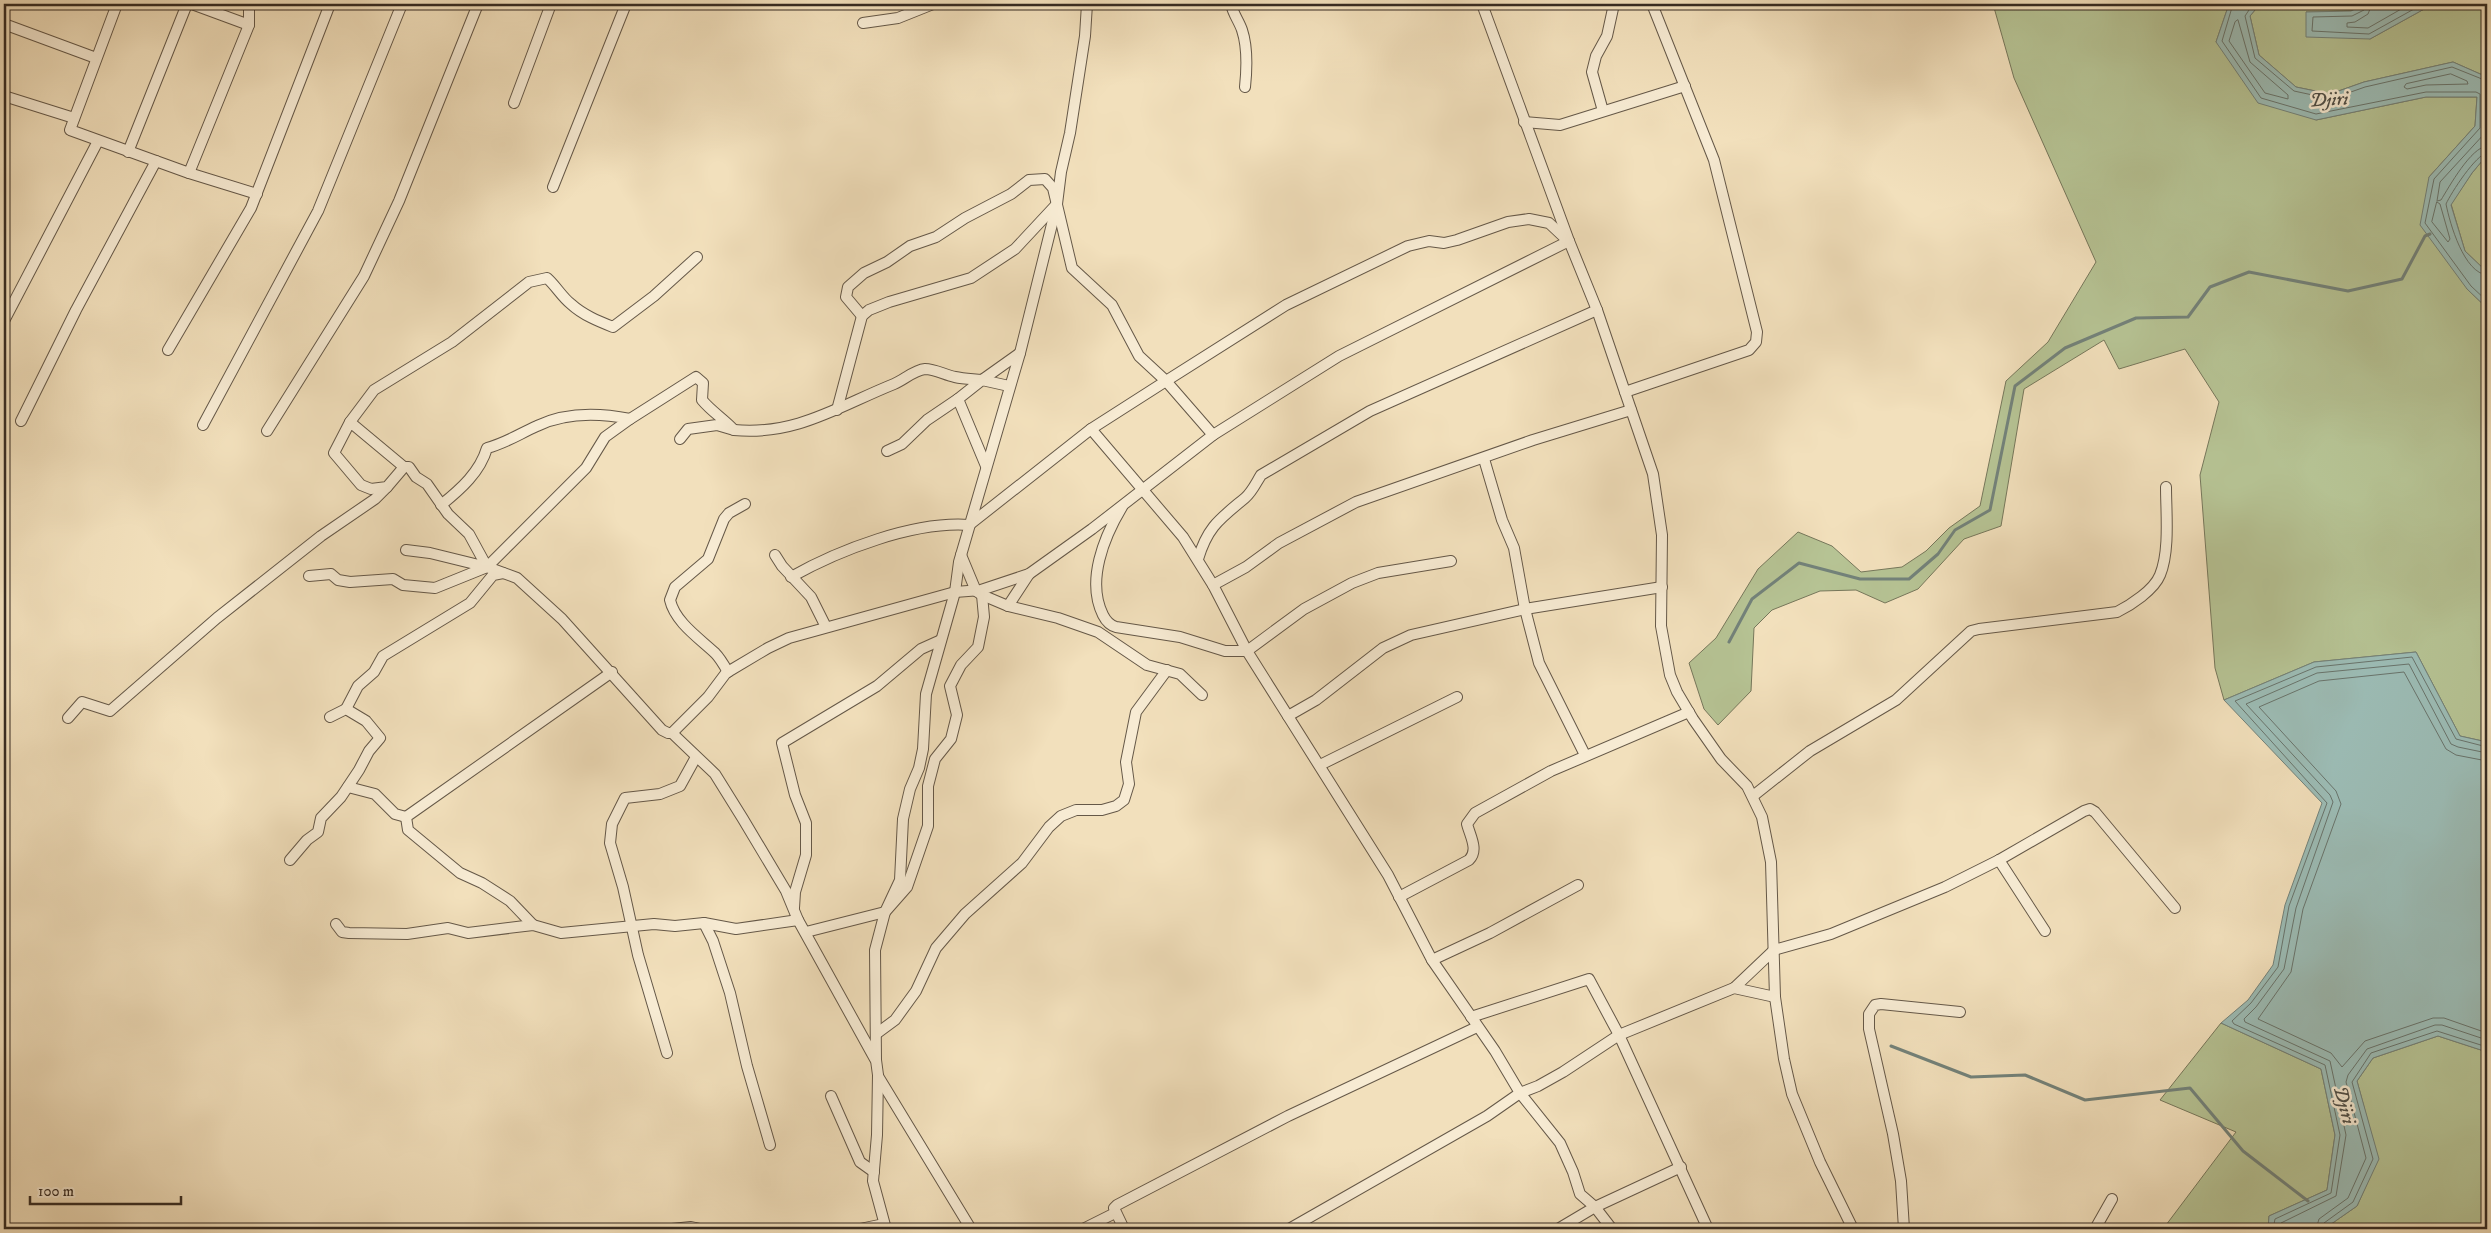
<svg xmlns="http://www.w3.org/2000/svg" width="2491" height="1233" font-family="'IM FELL DW Pica',serif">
	<rect width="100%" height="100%" fill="#f2e0bc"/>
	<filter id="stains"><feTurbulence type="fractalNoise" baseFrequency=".004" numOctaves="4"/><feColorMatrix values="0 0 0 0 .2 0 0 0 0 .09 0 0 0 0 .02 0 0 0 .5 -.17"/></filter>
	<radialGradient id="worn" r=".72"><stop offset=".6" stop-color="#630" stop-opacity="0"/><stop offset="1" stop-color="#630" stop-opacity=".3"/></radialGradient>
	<!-- green -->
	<g fill="#b6c394" stroke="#76775b">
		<polygon points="1993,4 2229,4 2216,42 2316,120 2426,97 2477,97 2475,126 2429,177 2467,289 2487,308 2487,485 2484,492 2487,505 2487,742 2460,736 2416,652 2314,662 2224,700 2215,668 2200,475 2219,402 2185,349 2119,369 2104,340 2024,389 2001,526 1964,539 1918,589 1885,603 1856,590 1820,591 1772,610 1754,628 1751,691 1718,725 1704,709 1689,663 1716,638 1758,569 1798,532 1832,546 1861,572 1902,567 1926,551 1949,528 1980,506 2006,381 2048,342 2096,262 2014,78"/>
		<polygon points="2260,4 2365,4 2351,11 2306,12 2370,39 2426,8 2428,4 2487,4 2487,77 2453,62 2364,82 2330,94 2296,87 2259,55 2250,16"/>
		<polygon points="2487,155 2487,272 2465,251 2451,204 2472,173"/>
		<polygon points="2221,1023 2321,1069 2335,1135 2327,1190 2269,1216 2268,1229 2163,1229 2236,1132 2160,1100"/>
		<polygon points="2438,1036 2487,1052 2487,1229 2324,1229 2357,1206 2378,1159 2357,1081 2373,1058"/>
	</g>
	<!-- water -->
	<g fill="#9cbcb5" stroke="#73827a">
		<polygon points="2229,4 2260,4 2250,16 2259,55 2296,87 2330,94 2364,82 2453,62 2487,77 2487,155 2472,173 2451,205 2465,251 2487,272 2487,308 2467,289 2420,225 2429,177 2475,126 2477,97 2426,97 2316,120 2258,103 2216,42"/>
		<polygon points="2365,4 2428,4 2426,8 2370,39 2306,37 2306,12 2351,11"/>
		<polygon points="2416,652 2460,736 2487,742 2487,1052 2438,1036 2373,1058 2357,1081 2379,1159 2357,1206 2324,1229 2268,1229 2269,1216 2327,1190 2335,1135 2321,1069 2221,1023 2248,1000 2273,965 2285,905 2322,803 2224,700 2314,662"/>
	</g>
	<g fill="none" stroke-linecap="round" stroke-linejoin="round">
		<!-- shore -->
		<g stroke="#69746c" stroke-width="1">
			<polyline points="2233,4 2222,41 2261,98 2316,114 2426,92 2476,92 2480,94 2480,128 2434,179 2425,223 2471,286 2487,301"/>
			<polyline points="2253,4 2245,16 2255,58 2294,91 2331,99 2365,87 2452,67 2487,81"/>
			<polyline points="2366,4 2364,10 2352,16 2313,17 2312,31 2369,34 2423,4"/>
			<polyline points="2372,4 2368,14 2355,22 2347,23 2347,27 2368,28 2410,4"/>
			<polygon points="2238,20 2250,62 2288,95 2288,99 2265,93 2229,41 2235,22"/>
			<polygon points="2451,74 2467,81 2468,84 2426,85 2407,89 2404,87 2406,84"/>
			<path d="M2487,115L2485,133L2440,182L2437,201L2441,200C2449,187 2471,147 2487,146"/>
			<path d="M2487,153C2476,154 2451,193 2446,204C2450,224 2464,273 2487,275"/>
			<polygon points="2437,202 2440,204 2450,239 2448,242 2432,222"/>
			<polyline points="2487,761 2456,755 2446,749 2404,672 2319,681 2259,707 2336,791 2341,804 2303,909 2291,972 2258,1019 2331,1053 2342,1067 2365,1041 2433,1018 2444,1018 2487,1033"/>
			<polyline points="2273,1229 2275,1219 2331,1193 2340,1135 2325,1065 2234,1024 2232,1021 2251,1003 2278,967 2289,906 2327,803 2235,701 2316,667 2412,657 2456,739 2487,747"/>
			<polyline points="2280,1229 2281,1223 2336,1196 2346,1135 2330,1061 2245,1022 2244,1019 2256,1007 2284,969 2296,908 2333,802 2330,795 2246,704 2317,673 2409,664 2451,744 2458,747 2487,753"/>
			<polyline points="2316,1229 2319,1219 2348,1198 2366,1158 2346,1082 2348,1075 2367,1049 2435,1025 2442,1025 2487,1040"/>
			<polyline points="2322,1229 2324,1223 2353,1202 2373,1159 2352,1082 2371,1053 2437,1031 2487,1047"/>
		</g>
		<!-- stream -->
		<g stroke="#73827a" stroke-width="3">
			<polyline points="1729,642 1752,599 1799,563 1860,579 1909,579 1938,554 1955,530 1990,510 2015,386 2065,348 2136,318 2188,317 2210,287 2249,272 2348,291 2402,279 2425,236 2430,234"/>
			<polyline points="1891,1046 1971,1077 2025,1075 2085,1100 2190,1088 2243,1151 2308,1201"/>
		</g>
		<!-- street casing -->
		<g stroke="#655848" stroke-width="12">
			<g id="street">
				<polyline points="117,4 70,130 189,173 249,25 249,4"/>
				<polyline points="192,4 249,25"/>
				<path d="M1231,4C1233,14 1239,21 1242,30C1248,48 1247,68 1245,87"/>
				<polyline points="1482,4 1569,241 1597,310 1653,474 1662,535 1661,626 1670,675 1677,692 1693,719 1721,759 1747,786 1762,817 1771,862 1775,997 1784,1059 1792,1094 1820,1162 1853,1229"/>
				<polyline points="863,23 898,18 933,4"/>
				<polyline points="4,24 96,58"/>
				<polyline points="4,96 74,118"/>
				<polyline points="514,103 551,4"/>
				<polyline points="1603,111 1592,72 1596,56 1607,36 1614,4"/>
				<polyline points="1524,122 1560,125 1685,86"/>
				<polyline points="128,152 187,4"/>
				<polyline points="189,173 257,194"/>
				<polyline points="553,187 626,4"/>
				<polyline points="862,316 846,297 848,287 864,273 887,262 910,246 936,237 965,218 1011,194 1029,180 1045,179 1053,188 1072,268 1112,305 1139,356 1166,381 1213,435"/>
				<polyline points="4,321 98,141"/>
				<polyline points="168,350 251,208 330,4"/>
				<polyline points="1625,392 1749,350 1756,342 1757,332 1714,160 1652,4"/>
				<polyline points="837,410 862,316 869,310 889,302 971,278 1015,249 1056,205"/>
				<path d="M630,419L696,377L703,383L702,400C712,412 724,419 734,430L717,425L688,429L680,439"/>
				<polyline points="21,421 76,310 156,161"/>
				<path d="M350,422L374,390L452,342L529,282L547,278C556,286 562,297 571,304C583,315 598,321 613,327L654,296L697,257"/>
				<polyline points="203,425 318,211 402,4"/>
				<polyline points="1091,429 1183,537 1213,585 1247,651 1388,875 1432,960 1495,1051 1520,1093 1560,1143 1573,1172 1580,1194 1595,1207 1612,1229"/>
				<path d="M734,430C796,436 839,406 894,384C904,380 914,370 925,369C935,369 945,375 955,377C964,379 973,379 982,380L1020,353"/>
				<polyline points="267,431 364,276 399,201 478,4"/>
				<polyline points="887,451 902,444 927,420 958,399"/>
				<polyline points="1484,459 1502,520 1514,548 1525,609 1539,663 1585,755"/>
				<polyline points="986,466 958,399 982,380 1009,386"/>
				<polyline points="404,467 350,422 334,453 361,485 371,489 387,487 404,467 409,467 416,477 427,484 448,514 469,534 487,567"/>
				<path d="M1122,507C1104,537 1086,581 1103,615C1106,621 1109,625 1116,627L1180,637L1225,651H1247L1304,609L1352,583L1378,573L1451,561"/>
				<polyline points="406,550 430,553 487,567 517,578 562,619 662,730 668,733 672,733 708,697 726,673 768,648 789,638 955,592 981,590 1029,574 1092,529 1213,435 1339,356 1569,241"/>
				<polyline points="775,555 782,566 811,597 826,627"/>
				<polyline points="961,555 976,591 982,595 1008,606 1058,618 1098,632 1147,665 1180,674 1202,695"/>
				<path d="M1198,559C1208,526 1220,519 1245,498C1252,492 1256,483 1261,475L1370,411L1597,310"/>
				<path d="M309,576L331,574L338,580L350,582L393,579L403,585L435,588L487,567L586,468L605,437L630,419C600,413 566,412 537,426C519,434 506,443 487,448C480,472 461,489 441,505"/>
				<path d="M791,577C839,550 914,521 969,525L1091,429L1166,381L1286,305L1408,246L1429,241L1444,243L1457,240L1508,222L1529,219L1549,223L1566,239"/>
				<polyline points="1213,585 1246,567 1279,543 1356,502 1533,440 1631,410"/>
				<polyline points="1008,606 1029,574"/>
				<path d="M728,672C724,665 720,658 715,653C699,638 675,622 670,600L675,587L708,559L724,519L729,513L745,504"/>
				<polyline points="346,709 358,686 374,672 383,656 470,603 493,575 503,573"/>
				<polyline points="1288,716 1316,700 1383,648 1411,635 1525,609 1662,587"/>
				<polyline points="68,718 82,702 110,711 217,618 321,536 375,499 387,487"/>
				<polyline points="672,733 715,774 743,819 786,891 798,920 875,1059"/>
				<polyline points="1320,765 1457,697"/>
				<polyline points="348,787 375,794 395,814 406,817"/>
				<path d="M1753,796L1810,751L1896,700L1971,631L1979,629L2117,612C2131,605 2154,590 2160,575C2170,551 2166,512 2166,487"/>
				<polyline points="290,860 307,840 318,832 321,818 341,797 359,770 369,751 380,738 366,721 346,709 330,717"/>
				<polyline points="1999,860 2045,931"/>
				<path d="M1399,897L1469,860C1479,850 1470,836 1467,824L1475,813L1551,771L1689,712"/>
				<polyline points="794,908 795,892 806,855 806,823 795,795 782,743 877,686 921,649 941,640"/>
				<polyline points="704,923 713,941 730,993 747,1066 770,1145"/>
				<polyline points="336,924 342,932 349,933 407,934 448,928 468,933 533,925 561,933 654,924 675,926 704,923 736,929 798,920"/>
				<polyline points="533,925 510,901 482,883 460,873 408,830 406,817 612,672"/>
				<polyline points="806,932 885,912 907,887 928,826 928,786 935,759 951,739 957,715 950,686 961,665 978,647 984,617 982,595"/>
				<polyline points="1432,960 1490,933 1578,885"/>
				<polyline points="1734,988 1774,950 1831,934 1945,887 1999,860 2084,811 2090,809 2095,812 2175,908"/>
				<polyline points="1471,1017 1589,979 1619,1035 1708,1229"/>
				<polyline points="876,1034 895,1020 916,991 936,948 965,914 1022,863 1049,827 1061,816 1076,810 1102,810 1116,806 1124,800 1129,784 1126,762 1136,712 1167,670"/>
				<polyline points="667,1053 638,955 623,887 610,843 612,824 625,798 660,794 680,786 696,757"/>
				<polyline points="878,1076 971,1229"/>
				<polyline points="831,1096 860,1162 874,1172"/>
				<polyline points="672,1229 691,1227 700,1229"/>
				<polyline points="860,1229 884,1224"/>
				<polyline points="886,1229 873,1181 877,1135 878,1075 876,1060 875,950 885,912 900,880 903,819 910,789 919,768 923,749 926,694 955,592 959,562 1020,353 1057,204 1061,172 1070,133 1085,36 1087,4"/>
				<polyline points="1083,1229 1115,1213"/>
				<polyline points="1124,1229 1114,1208 1117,1205 1288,1116 1477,1027"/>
				<polyline points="1289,1229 1487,1116 1520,1093 1538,1086 1563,1072 1619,1035 1734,988 1775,997"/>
				<polyline points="1558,1229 1595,1207 1681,1167"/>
				<polyline points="1904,1229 1901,1181 1893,1134 1869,1029 1869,1014 1875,1005 1881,1004 1960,1012"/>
				<polyline points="2095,1229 2112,1199"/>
			</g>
		</g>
		<!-- street -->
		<use href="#street" stroke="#f7ebd3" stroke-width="10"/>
	</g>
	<g text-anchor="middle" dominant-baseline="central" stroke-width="5" stroke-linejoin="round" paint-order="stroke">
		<!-- water labels -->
		<g font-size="19" font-style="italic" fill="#504f47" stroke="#f7ebd3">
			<text transform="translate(2329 100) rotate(-3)">Djiri</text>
			<text transform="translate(2344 1105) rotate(75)">Djiri</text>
		</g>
	</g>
	<!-- margin -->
	<rect width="2491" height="1233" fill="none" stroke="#f2e0bc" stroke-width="20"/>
	<rect x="5" y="5" width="2481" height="1223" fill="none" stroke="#362b22" stroke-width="2.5"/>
	<rect x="10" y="10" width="2471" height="1213" fill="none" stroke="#362b22"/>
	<!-- scale -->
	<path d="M30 1196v8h151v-8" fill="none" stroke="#362b22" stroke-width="2.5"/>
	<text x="38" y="1196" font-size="15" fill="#362b22" stroke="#f7ebd3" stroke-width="4" paint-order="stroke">100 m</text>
	<rect width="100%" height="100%" filter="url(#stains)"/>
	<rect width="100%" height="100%" fill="url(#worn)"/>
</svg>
